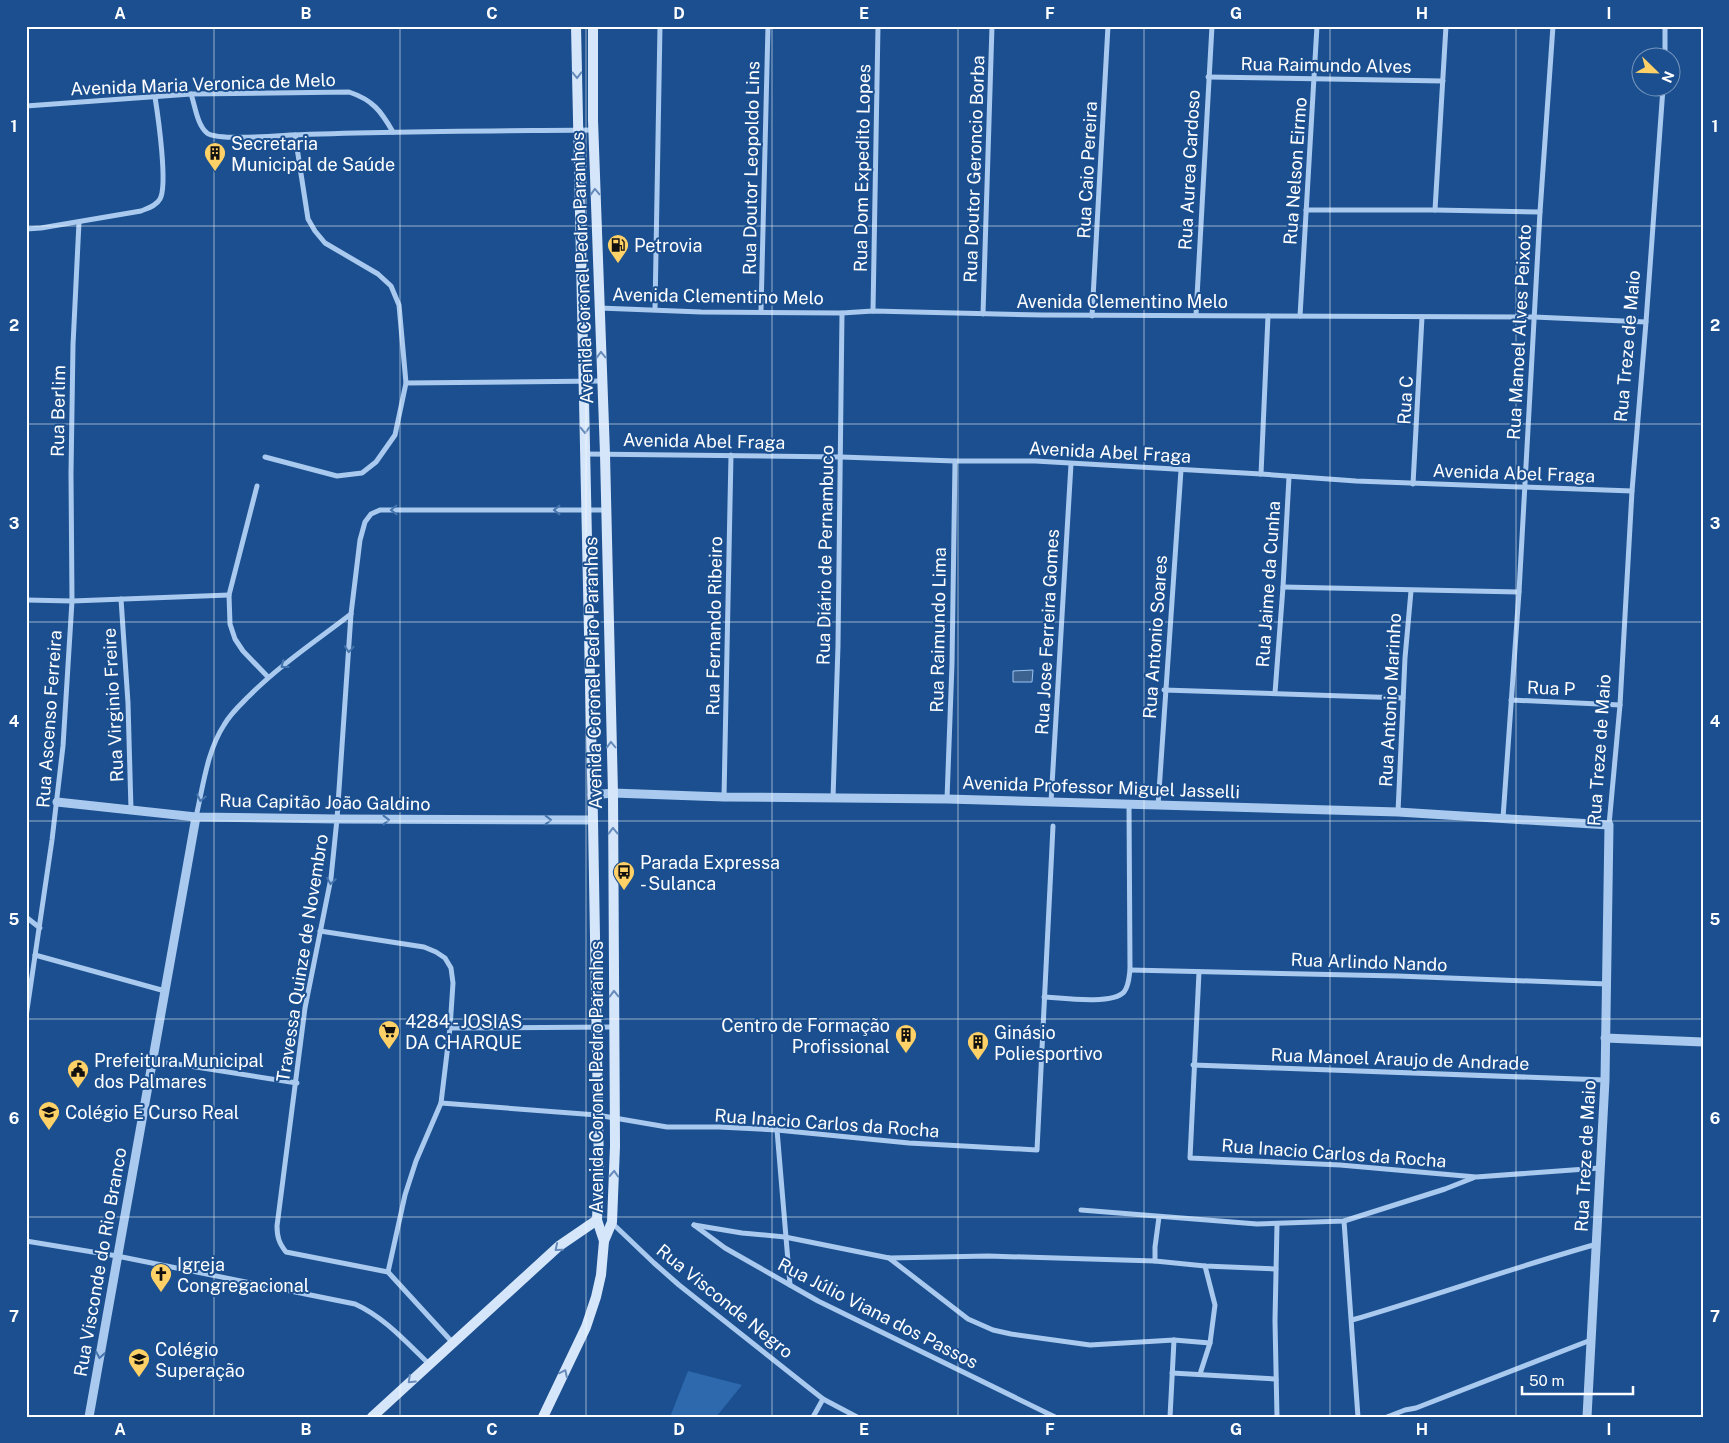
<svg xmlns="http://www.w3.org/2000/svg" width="1729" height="1443" font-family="'Public Sans',sans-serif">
	<rect width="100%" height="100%" fill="#1b4f8f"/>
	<!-- green -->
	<polygon fill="#2e69ad" points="688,1371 742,1385 716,1417 670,1417"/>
	<!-- water -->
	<polygon fill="#3c6290" stroke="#9cc4f0" points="1033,670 1032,682 1013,682 1013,671"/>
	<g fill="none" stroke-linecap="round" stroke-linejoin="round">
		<!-- minor -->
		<g stroke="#a9c9ee" stroke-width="5">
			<polyline points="1665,58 1665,26"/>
			<polyline points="1208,77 1443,81"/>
			<path d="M191,94C195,105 197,125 207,133C218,141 274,136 290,135C391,131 492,131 593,130"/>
			<path d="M26,106L191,94L349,92C373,100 381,111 393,132"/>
			<polyline points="1306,210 1435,210 1540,212"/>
			<polyline points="1435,210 1446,26"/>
			<path d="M26,229L41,228L141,211C148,208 156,206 160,199C168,185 158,116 155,97"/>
			<polyline points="599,308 701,312 842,313 873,311 1042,315 1534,317 1646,322"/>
			<polyline points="655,309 660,26"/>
			<polyline points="761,311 768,26"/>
			<polyline points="873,311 878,26"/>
			<polyline points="983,314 992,26"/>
			<polyline points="1196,315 1212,26"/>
			<polyline points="1092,316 1108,26"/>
			<polyline points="1300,316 1317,26"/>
			<polyline points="406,383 602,381"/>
			<polyline points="585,454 841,457 955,461 1035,461 1261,474 1356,481 1632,491"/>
			<polyline points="265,457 337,476 362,473 376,462 395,435 406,383 399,305 391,286 378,274 325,243 315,231 308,219 295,135"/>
			<polyline points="1261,474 1268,316"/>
			<polyline points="1413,484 1422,317"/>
			<polyline points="257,486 229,595 230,624 235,639 243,651 268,677"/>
			<polyline points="1283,587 1519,592"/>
			<polyline points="121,599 128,703 131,810"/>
			<polyline points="26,600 72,601 229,595"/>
			<polyline points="1164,690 1403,698"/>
			<polyline points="1275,693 1283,587 1289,477"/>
			<polyline points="1511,700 1620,705"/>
			<polyline points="724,797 731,455"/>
			<polyline points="833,798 838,646 842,313"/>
			<polyline points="947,799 952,664 955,461"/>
			<polyline points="1051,802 1071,464"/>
			<polyline points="1158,806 1181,470"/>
			<polyline points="1398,812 1405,658 1411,591"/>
			<path d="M196,817C203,787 207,751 224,725C230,714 240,705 249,696C280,665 316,641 351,614"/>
			<polyline points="1503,818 1519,592 1540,212 1553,26"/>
			<polyline points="1609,825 1620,705 1632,491 1646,322 1663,88"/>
			<polyline points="26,917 40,928"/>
			<polyline points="320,931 424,947 436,952 445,958 451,968 453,983 450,1028 441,1103 416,1161 405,1195 388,1272"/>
			<polyline points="35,955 165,991"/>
			<polyline points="1130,970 1398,976 1607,984"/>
			<polyline points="1199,972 1190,1158 1340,1165 1476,1177 1600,1168"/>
			<path d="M1044,997C1062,998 1112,1005 1124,992C1129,986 1129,977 1130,970L1129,804"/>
			<polyline points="26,1017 52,840 63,746 72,601 71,473 73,345 79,222"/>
			<polyline points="450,1028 614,1027"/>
			<polyline points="152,1060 297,1083"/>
			<polyline points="1193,1065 1605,1080"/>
			<polyline points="441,1103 597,1115 667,1127 719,1127 777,1130 909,1143 1037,1150 1053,826"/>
			<polyline points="777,1130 790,1285"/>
			<polyline points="1081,1210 1257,1224 1344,1221 1445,1189 1473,1178"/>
			<polyline points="1344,1221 1358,1417"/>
			<polyline points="612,1223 654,1263 679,1285 823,1399 857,1417"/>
			<polyline points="694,1225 742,1233 785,1237 889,1258 988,1256 1155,1261 1205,1266 1276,1269"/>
			<polyline points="694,1225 725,1248 818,1301 1055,1417"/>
			<path d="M26,1241L117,1256L355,1304C384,1317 406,1342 429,1364"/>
			<polyline points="889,1258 968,1319 993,1330 1011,1334 1090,1345 1174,1340 1210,1343"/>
			<polyline points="1155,1261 1155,1247 1159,1217"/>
			<path d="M1352,1320C1434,1296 1515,1267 1597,1244"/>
			<path d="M453,1343L388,1272L286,1252C279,1243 277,1237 277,1226L305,1008L331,878L337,819L351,614L360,540L365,522L371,514L380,510H606"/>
			<polyline points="1172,1373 1276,1379"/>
			<polyline points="1200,1374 1210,1343 1215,1305 1205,1266"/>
			<polyline points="813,1417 823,1399"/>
			<polyline points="1170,1417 1174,1340"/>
			<polyline points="1277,1417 1275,1321 1277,1224"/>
			<polyline points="1387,1417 1405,1410 1416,1408 1591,1340"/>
		</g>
		<!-- tertiary -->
		<g stroke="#a9c9ee" stroke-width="9">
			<polyline points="592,795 613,793 724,797 947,799 1398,812 1609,825 1605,1080 1587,1417"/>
			<polyline points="57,802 196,817 337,819 593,820"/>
			<polyline points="1605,1038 1703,1042"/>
			<polyline points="89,1417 196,817"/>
		</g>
		<!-- secondary -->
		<g stroke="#d6e6fa" stroke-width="10">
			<polyline points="576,26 593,820 599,1171 597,1220 604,1241"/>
			<polyline points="372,1417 559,1246 597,1220"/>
			<polyline points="543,1417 586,1327 596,1297 601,1275 604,1241 612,1222 615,1146 613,793 605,454 593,120 593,26"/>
		</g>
	</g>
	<!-- one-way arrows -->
	<defs><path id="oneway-chevron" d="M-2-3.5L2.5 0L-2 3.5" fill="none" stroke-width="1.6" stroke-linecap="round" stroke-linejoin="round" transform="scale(1.25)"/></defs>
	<g stroke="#668bba">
		<use href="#oneway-chevron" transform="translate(577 75) rotate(89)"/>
		<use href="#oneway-chevron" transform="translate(595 192) rotate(-92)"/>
		<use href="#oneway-chevron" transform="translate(601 355) rotate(-91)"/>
		<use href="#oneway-chevron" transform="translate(585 430) rotate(88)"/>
		<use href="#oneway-chevron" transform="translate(611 745) rotate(-92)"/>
		<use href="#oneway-chevron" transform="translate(613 831) rotate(-91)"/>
		<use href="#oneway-chevron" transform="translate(614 994) rotate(-91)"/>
		<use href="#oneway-chevron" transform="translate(614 1174) rotate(-87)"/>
		<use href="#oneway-chevron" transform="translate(558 1248) rotate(140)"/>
		<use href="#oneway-chevron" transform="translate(564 1373) rotate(-64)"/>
		<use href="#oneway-chevron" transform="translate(411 1380) rotate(137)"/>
	</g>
	<g stroke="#4674ac">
		<use href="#oneway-chevron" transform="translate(394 510) rotate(179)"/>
		<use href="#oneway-chevron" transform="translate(557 510) rotate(-180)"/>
		<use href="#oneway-chevron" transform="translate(349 649) rotate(94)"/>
		<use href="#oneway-chevron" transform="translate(284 665) rotate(143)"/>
		<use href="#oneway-chevron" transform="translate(201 798) rotate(102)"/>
		<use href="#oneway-chevron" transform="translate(386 820)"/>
		<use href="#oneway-chevron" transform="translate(548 820)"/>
		<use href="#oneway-chevron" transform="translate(331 881) rotate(99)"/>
		<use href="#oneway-chevron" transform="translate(100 1355) rotate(100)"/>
	</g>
	<!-- grid -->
	<path fill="none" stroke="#fff" stroke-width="1" stroke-opacity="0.55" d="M214,26V1417M400,26V1417M586,26V1417M772,26V1417M958,26V1417M1144,26V1417M1330,26V1417M1516,26V1417M26,226H1703M26,424H1703M26,622H1703M26,821H1703M26,1019H1703M26,1217H1703"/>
	<!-- icons -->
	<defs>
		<g id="building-pin" transform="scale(1.125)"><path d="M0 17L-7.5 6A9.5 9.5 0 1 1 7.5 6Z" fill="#ffd166" stroke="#1b4f8f"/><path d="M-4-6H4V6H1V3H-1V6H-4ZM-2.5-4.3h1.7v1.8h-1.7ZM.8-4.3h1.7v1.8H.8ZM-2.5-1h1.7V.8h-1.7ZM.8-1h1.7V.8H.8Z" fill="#111"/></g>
		<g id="fuel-pin" transform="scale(1.125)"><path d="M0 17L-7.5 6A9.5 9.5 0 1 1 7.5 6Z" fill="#ffd166" stroke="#1b4f8f"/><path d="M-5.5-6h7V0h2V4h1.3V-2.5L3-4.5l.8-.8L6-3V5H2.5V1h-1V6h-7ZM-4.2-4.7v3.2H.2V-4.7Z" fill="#111"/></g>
		<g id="bus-pin" transform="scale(1.125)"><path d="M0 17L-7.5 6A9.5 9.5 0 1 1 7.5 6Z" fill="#ffd166" stroke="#1b4f8f"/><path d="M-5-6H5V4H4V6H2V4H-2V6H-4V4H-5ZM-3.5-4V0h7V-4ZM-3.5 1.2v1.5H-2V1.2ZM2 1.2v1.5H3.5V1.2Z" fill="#111"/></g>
		<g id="supermarket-pin" transform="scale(1.125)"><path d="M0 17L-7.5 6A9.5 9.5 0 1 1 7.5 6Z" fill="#ffd166" stroke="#1b4f8f"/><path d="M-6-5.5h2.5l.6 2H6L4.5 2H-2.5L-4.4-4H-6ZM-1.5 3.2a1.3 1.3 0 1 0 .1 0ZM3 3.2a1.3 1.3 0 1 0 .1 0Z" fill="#111"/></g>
		<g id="civic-pin" transform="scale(1.125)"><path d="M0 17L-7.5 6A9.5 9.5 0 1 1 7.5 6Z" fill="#ffd166" stroke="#1b4f8f"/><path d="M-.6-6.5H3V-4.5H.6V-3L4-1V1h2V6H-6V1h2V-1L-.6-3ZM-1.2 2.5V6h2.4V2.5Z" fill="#111"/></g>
		<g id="school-pin" transform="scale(1.125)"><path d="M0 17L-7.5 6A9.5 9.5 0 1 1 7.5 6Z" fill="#ffd166" stroke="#1b4f8f"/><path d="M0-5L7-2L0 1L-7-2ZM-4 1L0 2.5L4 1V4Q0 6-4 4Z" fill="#111"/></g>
		<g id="church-pin" transform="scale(1.125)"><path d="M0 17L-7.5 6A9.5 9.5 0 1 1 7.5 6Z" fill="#ffd166" stroke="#1b4f8f"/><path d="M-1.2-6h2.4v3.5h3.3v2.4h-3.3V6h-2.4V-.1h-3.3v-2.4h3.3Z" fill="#111"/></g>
	</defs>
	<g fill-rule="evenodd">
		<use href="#building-pin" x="215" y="153"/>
		<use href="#fuel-pin" x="618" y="245"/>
		<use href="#bus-pin" x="624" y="872"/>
		<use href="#supermarket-pin" x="389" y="1031"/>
		<use href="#building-pin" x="906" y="1035"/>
		<use href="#building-pin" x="978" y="1042"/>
		<use href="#civic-pin" x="78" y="1070"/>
		<use href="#school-pin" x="49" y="1112"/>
		<use href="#church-pin" x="161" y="1274"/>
		<use href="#school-pin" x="139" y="1359"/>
	</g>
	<g text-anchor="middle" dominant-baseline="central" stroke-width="4" stroke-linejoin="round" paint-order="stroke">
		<!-- street labels -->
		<g font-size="18" fill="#fff" stroke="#1b4f8f">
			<text transform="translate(1326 65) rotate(1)">Rua Raimundo Alves</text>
			<text transform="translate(203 84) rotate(-2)">Avenida Maria Veronica de Melo</text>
			<text transform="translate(751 168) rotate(-89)">Rua Doutor Leopoldo Lins</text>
			<text transform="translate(862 168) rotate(-89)">Rua Dom Expedito Lopes</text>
			<text transform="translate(974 169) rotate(-88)">Rua Doutor Geroncio Borba</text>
			<text transform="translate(1087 170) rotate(-87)">Rua Caio Pereira</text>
			<text transform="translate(1189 170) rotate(-87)">Rua Aurea Cardoso</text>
			<text transform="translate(1295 171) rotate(-86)">Rua Nelson Eirmo</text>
			<text transform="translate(582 268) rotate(-92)">Avenida Coronel Pedro Paranhos</text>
			<text transform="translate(718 296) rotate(1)">Avenida Clementino Melo</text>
			<text x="1122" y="301">Avenida Clementino Melo</text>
			<text transform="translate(1519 332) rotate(-87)">Rua Manoel Alves Peixoto</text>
			<text transform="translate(1627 346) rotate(-85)">Rua Treze de Maio</text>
			<text transform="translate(1405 400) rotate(-87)">Rua C</text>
			<text transform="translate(58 411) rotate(-89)">Rua Berlim</text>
			<text transform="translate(704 441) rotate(1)">Avenida Abel Fraga</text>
			<text transform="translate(1110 452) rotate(3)">Avenida Abel Fraga</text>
			<text transform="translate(1514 473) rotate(2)">Avenida Abel Fraga</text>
			<text transform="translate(825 555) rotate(-89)">Rua Diário de Pernambuco</text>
			<text transform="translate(1268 584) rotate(-86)">Rua Jaime da Cunha</text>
			<text transform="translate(714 626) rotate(-89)">Rua Fernando Ribeiro</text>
			<text transform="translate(938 630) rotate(-89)">Rua Raimundo Lima</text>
			<text transform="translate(1047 632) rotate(-87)">Rua Jose Ferreira Gomes</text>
			<text transform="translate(1155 637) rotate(-86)">Rua Antonio Soares</text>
			<text transform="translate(593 673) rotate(-91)">Avenida Coronel Pedro Paranhos</text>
			<text transform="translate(1551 688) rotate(2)">Rua P</text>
			<text transform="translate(1390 700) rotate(-87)">Rua Antonio Marinho</text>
			<text transform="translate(113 705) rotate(-93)">Rua Virginio Freire</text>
			<text transform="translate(49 719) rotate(-86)">Rua Ascenso Ferreira</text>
			<text transform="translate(1599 750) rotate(-86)">Rua Treze de Maio</text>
			<text transform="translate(1101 787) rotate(2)">Avenida Professor Miguel Jasselli</text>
			<text transform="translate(325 802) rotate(1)">Rua Capitão João Galdino</text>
			<text transform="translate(302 958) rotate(-81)">Travessa Quinze de Novembro</text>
			<text transform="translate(1369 962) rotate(2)">Rua Arlindo Nando</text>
			<text transform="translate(1400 1059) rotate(2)">Rua Manoel Araujo de Andrade</text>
			<text transform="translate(596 1077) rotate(-90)">Avenida Coronel Pedro Paranhos</text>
			<text transform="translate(827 1123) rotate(4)">Rua Inacio Carlos da Rocha</text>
			<text transform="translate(1334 1153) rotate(4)">Rua Inacio Carlos da Rocha</text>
			<text transform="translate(1585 1156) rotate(-87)">Rua Treze de Maio</text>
			<text transform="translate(100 1262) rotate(-80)">Rua Visconde do Rio Branco</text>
			<text transform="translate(725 1301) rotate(39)">Rua Visconde Negro</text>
			<text transform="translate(878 1313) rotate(27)">Rua Júlio Viana dos Passos</text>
		</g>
		<!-- poi labels -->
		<g font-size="18" fill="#fff" stroke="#1b4f8f" text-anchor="start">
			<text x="231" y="143">Secretaria<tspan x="231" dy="21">Municipal de Saúde</tspan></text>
			<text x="634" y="245">Petrovia</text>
			<text x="640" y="862">Parada Expressa<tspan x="640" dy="21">- Sulanca</tspan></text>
			<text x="405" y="1021">4284 - JOSIAS<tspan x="405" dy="21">DA CHARQUE</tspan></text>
			<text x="890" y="1025" text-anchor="end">Centro de Formação<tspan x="890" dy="21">Profissional</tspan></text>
			<text x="994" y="1032">Ginásio<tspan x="994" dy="21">Poliesportivo</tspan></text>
			<text x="94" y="1060">Prefeitura Municipal<tspan x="94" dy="21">dos Palmares</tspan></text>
			<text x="65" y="1112">Colégio E Curso Real</text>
			<text x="177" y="1264">Igreja<tspan x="177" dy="21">Congregacional</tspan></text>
			<text x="155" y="1349">Colégio<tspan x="155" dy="21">Superação</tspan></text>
		</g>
	</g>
	<!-- border -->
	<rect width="1729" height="1443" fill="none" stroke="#1b4f8f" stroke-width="55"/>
	<!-- north arrow -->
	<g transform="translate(1656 72) rotate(113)"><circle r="24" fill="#1b4f8f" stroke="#7695bc"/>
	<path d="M0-4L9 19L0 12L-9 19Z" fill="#ffd166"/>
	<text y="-8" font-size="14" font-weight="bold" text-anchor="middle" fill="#ffffff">N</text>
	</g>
	<!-- scale -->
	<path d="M1522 1386v8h111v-8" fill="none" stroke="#ffffff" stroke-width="2.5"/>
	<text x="1529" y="1386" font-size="15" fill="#ffffff" stroke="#1b4f8f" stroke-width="4" paint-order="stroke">50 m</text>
	<rect x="28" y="28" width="1674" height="1388" fill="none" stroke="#fff" stroke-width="2"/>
	<g font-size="16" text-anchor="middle" font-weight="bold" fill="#fff">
		<text x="120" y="19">A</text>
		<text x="306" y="19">B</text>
		<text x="492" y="19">C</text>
		<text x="679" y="19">D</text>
		<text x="864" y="19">E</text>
		<text x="1050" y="19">F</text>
		<text x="1236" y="19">G</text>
		<text x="1422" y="19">H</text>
		<text x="1609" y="19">I</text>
		<text x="14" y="132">1</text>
		<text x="1715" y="132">1</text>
		<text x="14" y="331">2</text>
		<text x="1715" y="331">2</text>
		<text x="14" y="529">3</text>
		<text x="1715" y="529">3</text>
		<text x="14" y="727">4</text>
		<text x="1715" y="727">4</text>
		<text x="14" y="925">5</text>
		<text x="1715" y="925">5</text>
		<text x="14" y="1124">6</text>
		<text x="1715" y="1124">6</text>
		<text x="14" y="1322">7</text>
		<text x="1715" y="1322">7</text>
		<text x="120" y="1435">A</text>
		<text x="306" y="1435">B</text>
		<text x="492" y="1435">C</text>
		<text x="679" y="1435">D</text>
		<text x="864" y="1435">E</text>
		<text x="1050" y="1435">F</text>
		<text x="1236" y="1435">G</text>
		<text x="1422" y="1435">H</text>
		<text x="1609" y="1435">I</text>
	</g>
</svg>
